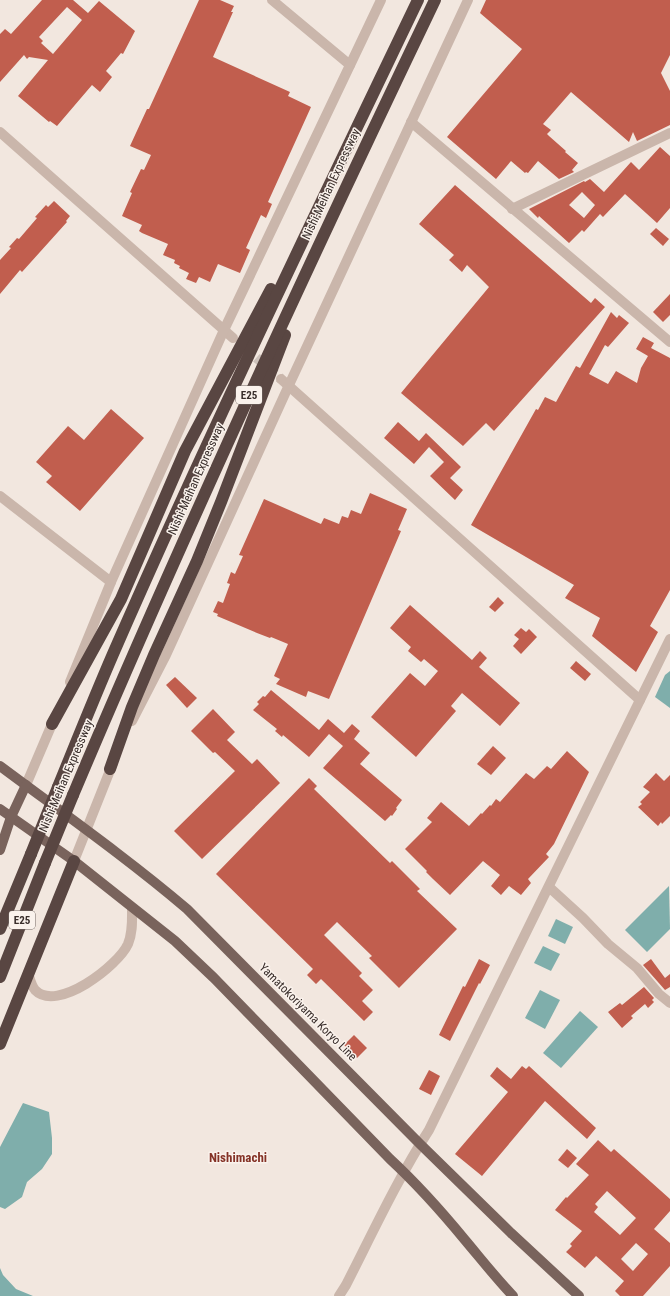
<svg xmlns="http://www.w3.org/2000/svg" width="670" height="1296" font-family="'Roboto Condensed',sans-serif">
	<rect width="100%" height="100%" fill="#f2e7df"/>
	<!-- water -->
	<g fill="#7faeab">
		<polygon points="670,671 670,708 655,697 665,675"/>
		<polygon points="669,886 670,929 647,952 625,930"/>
		<polygon points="556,919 573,927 565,944 548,936"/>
		<polygon points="543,946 560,954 551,971 534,963"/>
		<polygon points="540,990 560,1000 545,1029 525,1018"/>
		<polygon points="580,1011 598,1027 561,1068 543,1053"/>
		<polygon points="23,1103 49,1112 52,1138 52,1154 42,1169 27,1182 22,1197 5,1209 0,1207 0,1147"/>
		<polygon points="0,1268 3,1275 16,1289 33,1296 0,1296"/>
	</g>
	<!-- building -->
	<g fill="#c15e4e" fill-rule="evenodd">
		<path d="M42,0H73L88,13L99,1L135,31L123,54L121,53L106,71L112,77L100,92L92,85L57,126L50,121L49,122L18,96L48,60L29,57L27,59L24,55L0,82V34L5,29L11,34ZM67,7L82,20L53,54L41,43L43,41L39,37Z"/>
		<polygon points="199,0 220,0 234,6 231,12 233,12 213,57 290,92 288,96 311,107 268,202 272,204 266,218 261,215 246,248 250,250 240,273 218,264 210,282 199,277 196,283 186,279 189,273 179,268 180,266 174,263 175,260 163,255 168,244 142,233 139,231 142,225 122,216 132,193 130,192 141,169 144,170 151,155 130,146 147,109 149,109"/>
		<polygon points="486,0 670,0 670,55 661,73 670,91 670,125 637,141 633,132 629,142 571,92 543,124 551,130 547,134 549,136 566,151 565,152 578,163 572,170 574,172 559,179 538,161 528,173 526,172 525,173 511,161 496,179 447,137 522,49 480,13"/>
		<path d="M660,147L670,156V208L657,223L625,194L603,217L600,214L584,232L582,230L569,243L539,216L538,218L529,209L584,181L585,182L590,179L604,192L631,162L639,170ZM582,192L595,205L584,218L569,205Z"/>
		<polygon points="455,185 591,303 595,298 605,307 494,431 486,423 463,446 401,393 489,287 467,265 462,272 449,260 454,255 419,224"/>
		<polygon points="54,201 70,216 66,221 67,222 22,272 20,270 0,294 0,260 11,248 9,247 17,238 19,239 37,218 35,217 46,205 48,207"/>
		<polygon points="656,228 669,239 663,246 650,234"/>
		<polygon points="670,294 670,315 663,322 653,312"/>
		<polygon points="611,312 617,318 619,315 629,323 608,347 605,345 589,374 608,384 616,371 637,383 641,368 648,356 636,349 643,337 654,343 651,348 670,358 670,590 650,626 658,632 636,672 592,636 600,618 565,598 574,585 471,525 536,409 538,410 545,397 556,402 576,366 580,368"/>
		<polygon points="111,409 144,438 80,511 46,482 52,476 36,462 68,426 84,440"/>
		<polygon points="398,422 419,441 426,433 461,467 450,478 463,490 455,500 430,476 444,462 429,447 414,464 384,438"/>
		<polygon points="370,493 407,509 398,530 401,531 329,699 308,691 306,697 276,684 280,679 274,676 288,644 271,637 270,638 257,633 217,616 218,614 213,612 218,601 223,603 230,584 227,583 231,572 235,574 243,556 239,555 264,499 321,524 324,518 339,524 342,516 348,518 351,510 361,514"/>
		<polygon points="498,597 504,603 495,612 489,607"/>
		<polygon points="410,605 472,660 480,651 487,658 479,667 520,703 500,726 462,693 451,706 456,711 416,757 371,717 410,673 425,686 438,671 424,659 421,662 408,651 411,647 390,628"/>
		<polygon points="521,628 526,632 529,629 537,637 521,654 513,646 519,639 514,635"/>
		<polygon points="576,661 591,674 585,681 570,668"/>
		<polygon points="175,677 197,698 187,708 166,685"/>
		<polygon points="271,690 319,730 328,719 344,733 352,724 360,731 354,739 370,753 360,764 402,800 396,808 397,809 392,816 391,815 385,821 323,768 343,746 329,734 309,757 283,735 282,737 275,731 277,729 253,710 259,704 257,702 263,696 265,697"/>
		<polygon points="213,709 235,732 227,740 252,764 257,759 280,783 202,859 174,831 235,771 215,752 213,753 191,731"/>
		<polygon points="493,746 506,758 491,775 477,764"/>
		<polygon points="567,751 589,772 554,844 546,854 549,857 528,879 531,883 521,895 509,886 501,895 491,886 500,875 483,861 450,895 433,879 426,872 427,871 405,849 432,822 427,818 441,802 469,826 481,813 482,814 490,805 491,806 496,799 500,802 526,773 534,779 547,766 551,769"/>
		<polygon points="656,773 664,781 670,775 670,816 662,824 661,822 658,826 638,807 642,804 640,802 650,792 643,787"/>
		<polygon points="309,778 317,786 314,789 390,863 392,861 420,889 417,891 457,929 399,988 369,958 372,956 337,922 324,935 362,973 359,976 373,990 362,1001 373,1012 364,1021 321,979 316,984 307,975 313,969 216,874"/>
		<polygon points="479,959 490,965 480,984 479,983 450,1041 439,1035 463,986 465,987"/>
		<polygon points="651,959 665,978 670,974 670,987 665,990 643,965"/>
		<polygon points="644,987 654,998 652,1000 654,1002 648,1008 645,1004 631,1016 633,1018 622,1028 608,1012 620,1003 622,1005"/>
		<polygon points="354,1035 367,1048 357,1058 344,1045"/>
		<polygon points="522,1066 526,1069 529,1066 596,1128 587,1139 545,1101 482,1176 455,1154 508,1092 490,1076 497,1067 511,1079"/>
		<polygon points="429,1070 440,1076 431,1095 419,1089"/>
		<path d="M598,1140L611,1152L614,1149L670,1199V1211L654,1229L670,1243V1266L643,1296H620L615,1291L624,1281L596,1256L585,1268L566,1252L572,1246L570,1244L582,1231L555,1210L566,1197L567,1198L589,1175L576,1164ZM607,1191L636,1218L620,1235L594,1212L598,1207L595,1204ZM636,1243L648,1254L633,1271L621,1259Z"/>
		<polygon points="567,1149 577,1158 568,1168 558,1160"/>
	</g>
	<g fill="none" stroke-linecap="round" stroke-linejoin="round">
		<!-- minor-tunnel -->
		<polyline stroke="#cdc2bb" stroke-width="10" stroke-dasharray="10 5" stroke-linecap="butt" points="245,348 281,379"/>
		<!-- minor -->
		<g stroke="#cab6ab" stroke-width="10">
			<polyline points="272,0 350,65"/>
			<polyline points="411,122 670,342"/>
			<polyline points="0,132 233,338"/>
			<polyline points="512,209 670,133"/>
			<polyline points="281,379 640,700"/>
			<polyline points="0,496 111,582"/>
			<polyline points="70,682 111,582 224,330 381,0"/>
			<polyline points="132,721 166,655 289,385 468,0"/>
			<polyline points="26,785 55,717"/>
			<polyline points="74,861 113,763"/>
			<polyline points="549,887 583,918 608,944 637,968 659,994 670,1003"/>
			<path d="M28,973C30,979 31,985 35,990C57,1013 118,966 128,944C133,932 132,920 132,908"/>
			<path d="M339,1296L346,1285C372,1234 398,1178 429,1130L670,639"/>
		</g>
		<!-- major -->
		<g stroke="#79635c" stroke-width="10">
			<path d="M0,766C63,813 127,858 187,909L420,1144L511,1233L579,1296"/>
			<path d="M0,809L74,861L175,941L214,978L390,1159C417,1184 442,1212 465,1240C481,1259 496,1278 513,1296"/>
			<polyline points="0,850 11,817 26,785"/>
		</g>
		<!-- highway -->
		<g stroke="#594642" stroke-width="12">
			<polyline points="52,724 121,599 185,451 271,289"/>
			<polyline points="110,769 132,707 154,655 197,561 221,502 285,335"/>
			<path d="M58,787C76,743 94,698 113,654C209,434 314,217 418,0"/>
			<path d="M73,795C186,527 309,263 435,0"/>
			<polyline points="0,929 31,854"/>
			<polyline points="0,977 45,863"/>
			<polyline points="0,1044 74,861"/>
		</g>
		<!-- highway-bridge -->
		<g stroke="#594642" stroke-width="12">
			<polyline points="31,854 58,787"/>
			<polyline points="45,863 73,795"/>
		</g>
	</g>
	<g text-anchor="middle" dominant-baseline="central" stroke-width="3" stroke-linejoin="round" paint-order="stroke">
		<!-- shield labels -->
		<g fill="#faf2ec" stroke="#726864" stroke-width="1">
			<rect x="236" y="386" width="26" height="18" rx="3"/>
			<rect x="9" y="911" width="26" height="18" rx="3"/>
		</g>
		<g font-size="11" font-weight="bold" fill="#382d2a">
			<text x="249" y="395">E25</text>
			<text x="22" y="920">E25</text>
		</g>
		<!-- street labels -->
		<g font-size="12" fill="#382d2a" stroke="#faf2ec">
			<text transform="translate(331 184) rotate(-65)">Nishi-Meihan Expressway</text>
			<text transform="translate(196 479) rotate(-66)">Nishi-Meihan Expressway</text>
			<text transform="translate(66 776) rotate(-67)">Nishi-Meihan Expressway</text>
			<text transform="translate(308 1012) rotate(45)">Yamatokoriyama Koryo Line</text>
		</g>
		<!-- neighbourhood labels -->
		<g font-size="13" font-weight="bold" fill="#843226" stroke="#faf2ec">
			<text x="238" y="1157">Nishimachi</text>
		</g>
	</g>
</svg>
